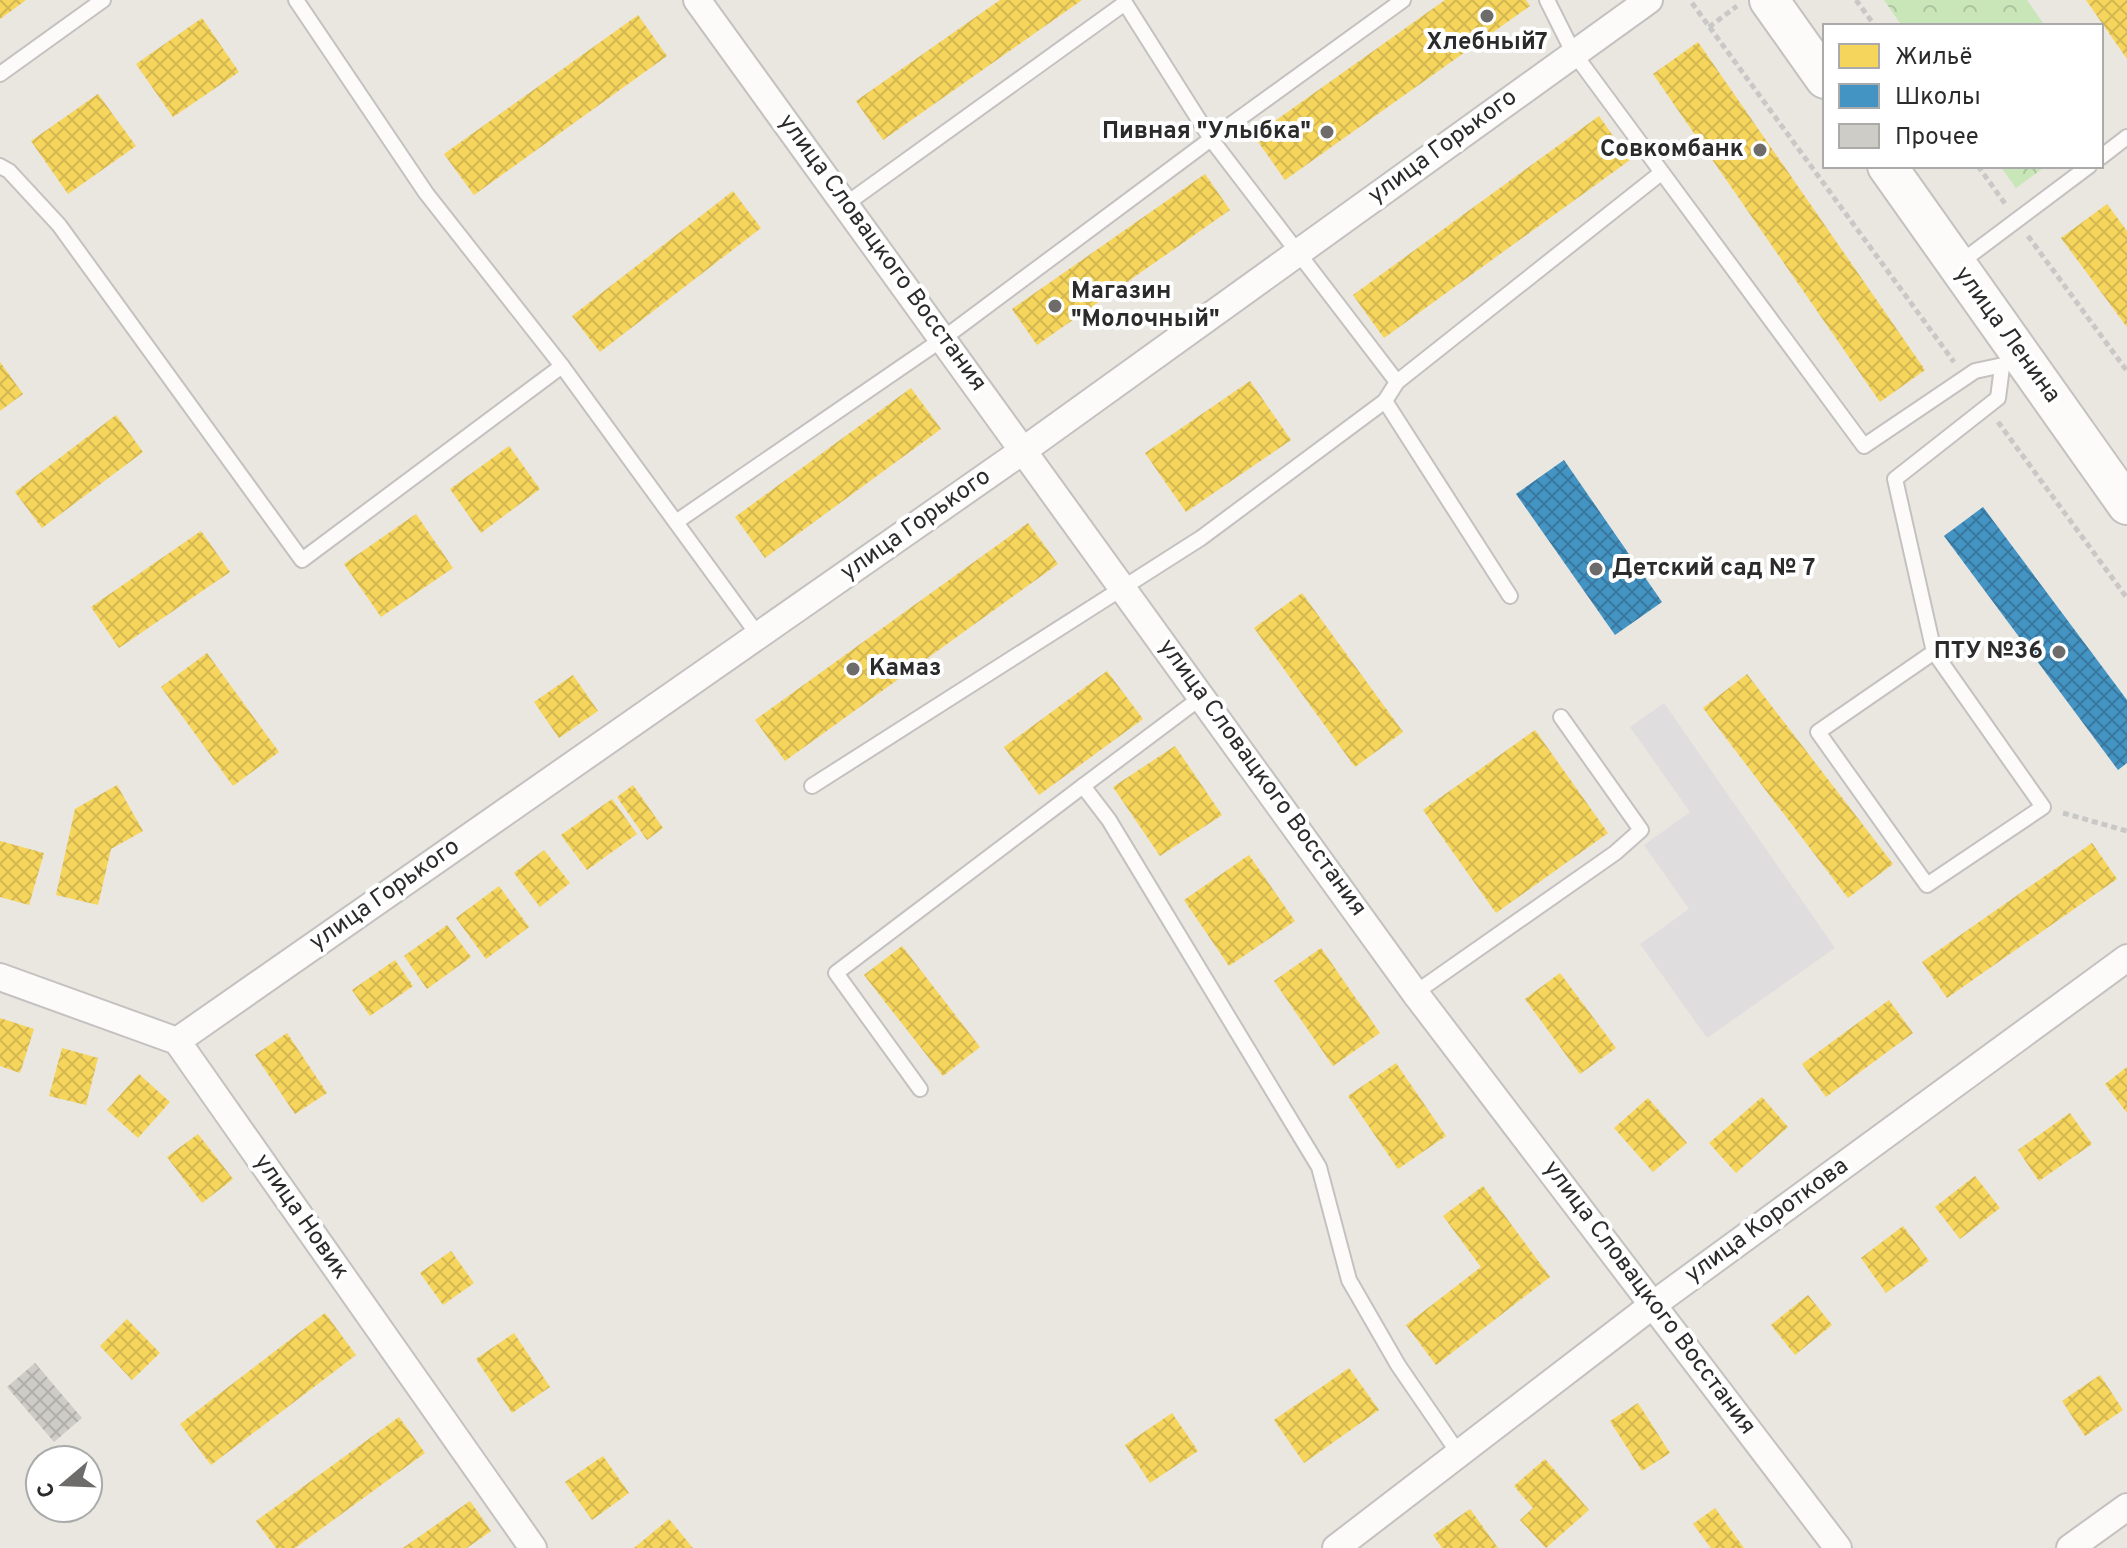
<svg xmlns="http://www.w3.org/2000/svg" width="2127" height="1548" font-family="Overpass,sans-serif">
	<defs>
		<pattern id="park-crowns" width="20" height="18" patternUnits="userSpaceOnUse" patternTransform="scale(2)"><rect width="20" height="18" fill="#c9e6b8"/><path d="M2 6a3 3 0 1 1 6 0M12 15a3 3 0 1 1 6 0" fill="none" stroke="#adc59e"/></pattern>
		<pattern id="homes-cross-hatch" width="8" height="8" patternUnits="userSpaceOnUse" patternTransform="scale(2)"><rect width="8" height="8" fill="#f6d55c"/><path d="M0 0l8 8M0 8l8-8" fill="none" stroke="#d3b750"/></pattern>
		<pattern id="schools-cross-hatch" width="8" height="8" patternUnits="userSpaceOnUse" patternTransform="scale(2)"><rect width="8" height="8" fill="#4393c3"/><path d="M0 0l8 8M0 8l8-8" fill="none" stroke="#38789f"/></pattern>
		<pattern id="building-cross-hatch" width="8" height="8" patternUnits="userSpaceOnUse" patternTransform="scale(2)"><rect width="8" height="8" fill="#ceccc7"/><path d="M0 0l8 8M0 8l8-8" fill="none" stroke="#b1afab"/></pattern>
	</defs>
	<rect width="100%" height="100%" fill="#eae6e0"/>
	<!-- industrial -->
	<polygon fill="#e0dddf" points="1664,703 1835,948 1707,1038 1640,944 1689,909 1644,845 1690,812 1630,727"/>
	<!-- park -->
	<g fill="url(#park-crowns)">
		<polygon points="1884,0 2027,0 2045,26 1902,26"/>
		<polygon points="2000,166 2046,166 2016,188"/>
	</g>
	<!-- homes -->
	<g fill="url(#homes-cross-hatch)">
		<polygon points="0,0 26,0 0,19"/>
		<polygon points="1000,0 1082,0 883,140 856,101"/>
		<polygon points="1445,0 1526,0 1530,6 1285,180 1254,136"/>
		<polygon points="2086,0 2127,0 2127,59"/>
		<polygon points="638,15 667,56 474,195 444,154"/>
		<polygon points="202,18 239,72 173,117 136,64"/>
		<polygon points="1698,42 1925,370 1880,402 1653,74"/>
		<polygon points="98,94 136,146 68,194 31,141"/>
		<polygon points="1599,116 1630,160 1384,338 1353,295"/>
		<polygon points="1205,174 1230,210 1037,345 1012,309"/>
		<polygon points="733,191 761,228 600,352 572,316"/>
		<polygon points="2107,204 2127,231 2127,327 2061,238"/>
		<polygon points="0,362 23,394 0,411"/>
		<polygon points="1250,381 1291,440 1186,512 1145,453"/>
		<polygon points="911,388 941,429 765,558 735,517"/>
		<polygon points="116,415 143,452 42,528 15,492"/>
		<polygon points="509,446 540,489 481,533 450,489"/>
		<polygon points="416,514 453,568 381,617 344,564"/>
		<polygon points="1028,523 1058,564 785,761 755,720"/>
		<polygon points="201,531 230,572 119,648 91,607"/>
		<polygon points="1302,593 1403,732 1355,767 1254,628"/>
		<polygon points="207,653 279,752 233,786 161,687"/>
		<polygon points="1107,671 1143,719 1039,795 1004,747"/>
		<polygon points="1747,674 1893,864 1848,898 1703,708"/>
		<polygon points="573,675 598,711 559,738 534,702"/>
		<polygon points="1535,730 1608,833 1496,913 1423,810"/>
		<polygon points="1175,746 1222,815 1160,856 1113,787"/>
		<polygon points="117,785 143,831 111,849 98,905 56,895 75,809"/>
		<polygon points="633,785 663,828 647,840 617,797"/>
		<polygon points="612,799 637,834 587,870 561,835"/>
		<polygon points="0,841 44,853 29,905 0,897"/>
		<polygon points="2092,843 2117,879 1947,998 1922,962"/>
		<polygon points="544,850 570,883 540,907 514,873"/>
		<polygon points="1249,855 1295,921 1229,966 1184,900"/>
		<polygon points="499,886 529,927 486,959 456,918"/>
		<polygon points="447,925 471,957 427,989 404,956"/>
		<polygon points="902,946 980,1047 943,1076 864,975"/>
		<polygon points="1321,948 1380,1033 1333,1066 1274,981"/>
		<polygon points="395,960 413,986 370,1016 352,990"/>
		<polygon points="1560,973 1616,1048 1580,1074 1525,999"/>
		<polygon points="1889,1000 1913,1033 1826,1097 1802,1064"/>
		<polygon points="0,1018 34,1029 20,1073 0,1066"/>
		<polygon points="287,1033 327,1093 295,1114 255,1055"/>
		<polygon points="62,1048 98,1058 86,1105 49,1096"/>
		<polygon points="1396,1063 1446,1136 1398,1169 1348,1096"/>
		<polygon points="2127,1067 2127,1113 2105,1084"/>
		<polygon points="139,1074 170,1102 138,1138 107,1110"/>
		<polygon points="1762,1097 1788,1127 1736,1173 1709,1143"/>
		<polygon points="1648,1098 1687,1143 1653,1172 1614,1128"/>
		<polygon points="2070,1113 2092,1144 2039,1181 2018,1150"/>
		<polygon points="198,1134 233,1179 202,1203 167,1157"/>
		<polygon points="1975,1176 2000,1208 1960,1239 1935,1207"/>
		<polygon points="1483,1186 1550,1277 1436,1365 1406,1325 1481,1267 1443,1216"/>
		<polygon points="1903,1226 1929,1261 1886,1293 1861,1258"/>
		<polygon points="451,1251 474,1283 443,1305 420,1273"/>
		<polygon points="1808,1295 1832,1325 1795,1355 1771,1325"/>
		<polygon points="325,1313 356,1355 211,1465 180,1424"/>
		<polygon points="127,1319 160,1353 132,1380 100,1346"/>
		<polygon points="514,1333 550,1387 512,1413 476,1359"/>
		<polygon points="1349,1368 1379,1410 1304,1463 1274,1420"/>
		<polygon points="2100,1375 2123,1410 2085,1436 2062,1401"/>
		<polygon points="1638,1403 1670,1453 1642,1471 1610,1421"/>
		<polygon points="1172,1413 1198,1451 1150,1483 1125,1445"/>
		<polygon points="399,1417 425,1453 295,1548 276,1548 256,1521"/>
		<polygon points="603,1456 629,1493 592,1520 565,1482"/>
		<polygon points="1545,1459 1589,1510 1546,1548 1520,1520 1533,1508 1514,1486"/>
		<polygon points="470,1501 491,1531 467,1548 403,1548"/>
		<polygon points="1715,1508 1744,1548 1711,1548 1693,1524"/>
		<polygon points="1470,1509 1498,1548 1442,1548 1433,1535"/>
		<polygon points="669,1519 693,1548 634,1548"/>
	</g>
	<!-- schools -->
	<g fill="url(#schools-cross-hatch)">
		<polygon points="1564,460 1662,602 1615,635 1516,494"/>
		<polygon points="1983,507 2127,700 2127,763 2118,770 1944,536"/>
	</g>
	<!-- building -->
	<polygon fill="url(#building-cross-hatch)" points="35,1363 82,1418 54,1442 7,1387"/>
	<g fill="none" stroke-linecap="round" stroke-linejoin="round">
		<!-- lane casing -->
		<g stroke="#c3c2c1" stroke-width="18">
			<g id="lane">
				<polyline points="296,0 426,193 562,366"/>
				<polyline points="1547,0 1573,52 1864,446 1975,371 2008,364"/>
				<polyline points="0,74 103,0"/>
				<polyline points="2101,157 2127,137"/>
				<polyline points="0,166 9,171 59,225 302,560 562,366 758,635"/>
				<polyline points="846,204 1125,3 1211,139 1403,0"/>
				<polyline points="1957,265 2089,166"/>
				<polyline points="1397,382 1661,173"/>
				<polyline points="1385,401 1510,596"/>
				<polyline points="676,522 944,338 1211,139 1397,382 1385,401 1201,538 812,786"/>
				<polyline points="1934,652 1818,732 1927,885 2043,807 1934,652 1895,479 1998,398 2002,367"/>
				<polyline points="1203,696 1083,786 1109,820 1319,1167 1349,1280 1398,1365 1459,1454"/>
				<polyline points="1415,993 1615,853 1641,830 1561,717"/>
				<polyline points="920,1089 836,973 1083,786"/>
			</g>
		</g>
		<!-- street casing -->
		<g stroke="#c3c2c1" stroke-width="30">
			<g id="street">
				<polyline points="697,0 1415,993 1838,1548"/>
				<polyline points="0,977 177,1041 533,1548"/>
				<polyline points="177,1041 1024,450 1649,0"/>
				<polyline points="1336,1548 1654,1304 2127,958"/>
				<polyline points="2070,1548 2127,1507"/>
			</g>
		</g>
		<!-- secondary casing -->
		<g stroke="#c3c2c1" stroke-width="42">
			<g id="secondary">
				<polyline points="1769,0 1825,79"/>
				<polyline points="1887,166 2127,505"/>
			</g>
		</g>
		<!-- path -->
		<g stroke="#c8c8c7" stroke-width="5" stroke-dasharray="6 4" stroke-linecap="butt">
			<polyline points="1856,0 1875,26"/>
			<polyline points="1692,3 1954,362"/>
			<polyline points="1709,27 1737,6"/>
			<polyline points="1978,166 2006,205"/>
			<polyline points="2028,236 2127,371"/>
			<polyline points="1998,422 2127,598"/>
			<polyline points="2063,813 2127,831"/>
		</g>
		<!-- lane -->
		<use href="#lane" stroke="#fcfbfa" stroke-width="14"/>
		<!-- street -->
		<use href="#street" stroke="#fcfbfa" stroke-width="26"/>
		<!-- secondary -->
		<use href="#secondary" stroke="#fcfbfa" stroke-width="38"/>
	</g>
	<!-- markers -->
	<g fill="#6e6c6a" stroke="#fff" stroke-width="3">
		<circle cx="1487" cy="16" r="8"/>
		<circle cx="1327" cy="132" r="8"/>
		<circle cx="1760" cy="150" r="8"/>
		<circle cx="1055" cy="306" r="8"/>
		<circle cx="1596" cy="569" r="8"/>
		<circle cx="2059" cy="652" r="8"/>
		<circle cx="853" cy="669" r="8"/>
	</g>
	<g text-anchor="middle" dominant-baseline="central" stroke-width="8" stroke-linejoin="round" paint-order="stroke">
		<!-- poi labels -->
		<g font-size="24" font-weight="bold" fill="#2b2b2b" stroke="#fff" text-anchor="end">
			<text x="1487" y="43" text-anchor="middle">Хлебный7</text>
			<text x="1311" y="132">Пивная "Улыбка"</text>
			<text x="1744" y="150">Совкомбанк</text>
			<text x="1071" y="292" text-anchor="start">Магазин<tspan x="1071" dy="28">"Молочный"</tspan></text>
			<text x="1612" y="569" text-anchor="start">Детский сад № 7</text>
			<text x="2043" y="652">ПТУ №36</text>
			<text x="869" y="669" text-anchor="start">Камаз</text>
		</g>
		<!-- street labels -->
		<g font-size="24" fill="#2b2b2b" stroke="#fff">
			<text transform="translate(1443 147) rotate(-36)">улица Горького</text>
			<text transform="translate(882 253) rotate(54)">улица Словацкого Восстания</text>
			<text transform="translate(2007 335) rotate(54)">улица Ленина</text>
			<text transform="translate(916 525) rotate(-35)">улица Горького</text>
			<text transform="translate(1262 778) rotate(54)">улица Словацкого Восстания</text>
			<text transform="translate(385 895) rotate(-35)">улица Горького</text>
			<text transform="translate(301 1217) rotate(55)">улица Новик</text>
			<text transform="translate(1767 1221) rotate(-36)">улица Короткова</text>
			<text transform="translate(1649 1298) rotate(53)">улица Словацкого Восстания</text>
		</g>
	</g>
	<!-- legend -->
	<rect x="1823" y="24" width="280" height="144" fill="#ffffff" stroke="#aaaaaa" stroke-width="2"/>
	<rect x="1839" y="44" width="40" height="24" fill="#f6d55c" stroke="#aaaaaa" stroke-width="2"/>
	<text x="1895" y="64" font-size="24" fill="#2b2b2b">Жильё</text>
	<rect x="1839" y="84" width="40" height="24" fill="#4393c3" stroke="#aaaaaa" stroke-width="2"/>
	<text x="1895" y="104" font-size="24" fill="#2b2b2b">Школы</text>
	<rect x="1839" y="124" width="40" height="24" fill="#ceccc7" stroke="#aaaaaa" stroke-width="2"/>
	<text x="1895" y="144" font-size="24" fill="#2b2b2b">Прочее</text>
	<!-- north arrow -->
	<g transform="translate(64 1484) rotate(251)"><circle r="38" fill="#ffffff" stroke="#aaaaaa" stroke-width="2"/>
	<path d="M0-6L14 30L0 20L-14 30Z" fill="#6e6c6a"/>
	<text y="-12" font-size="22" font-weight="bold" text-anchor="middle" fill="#2b2b2b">С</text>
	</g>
</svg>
